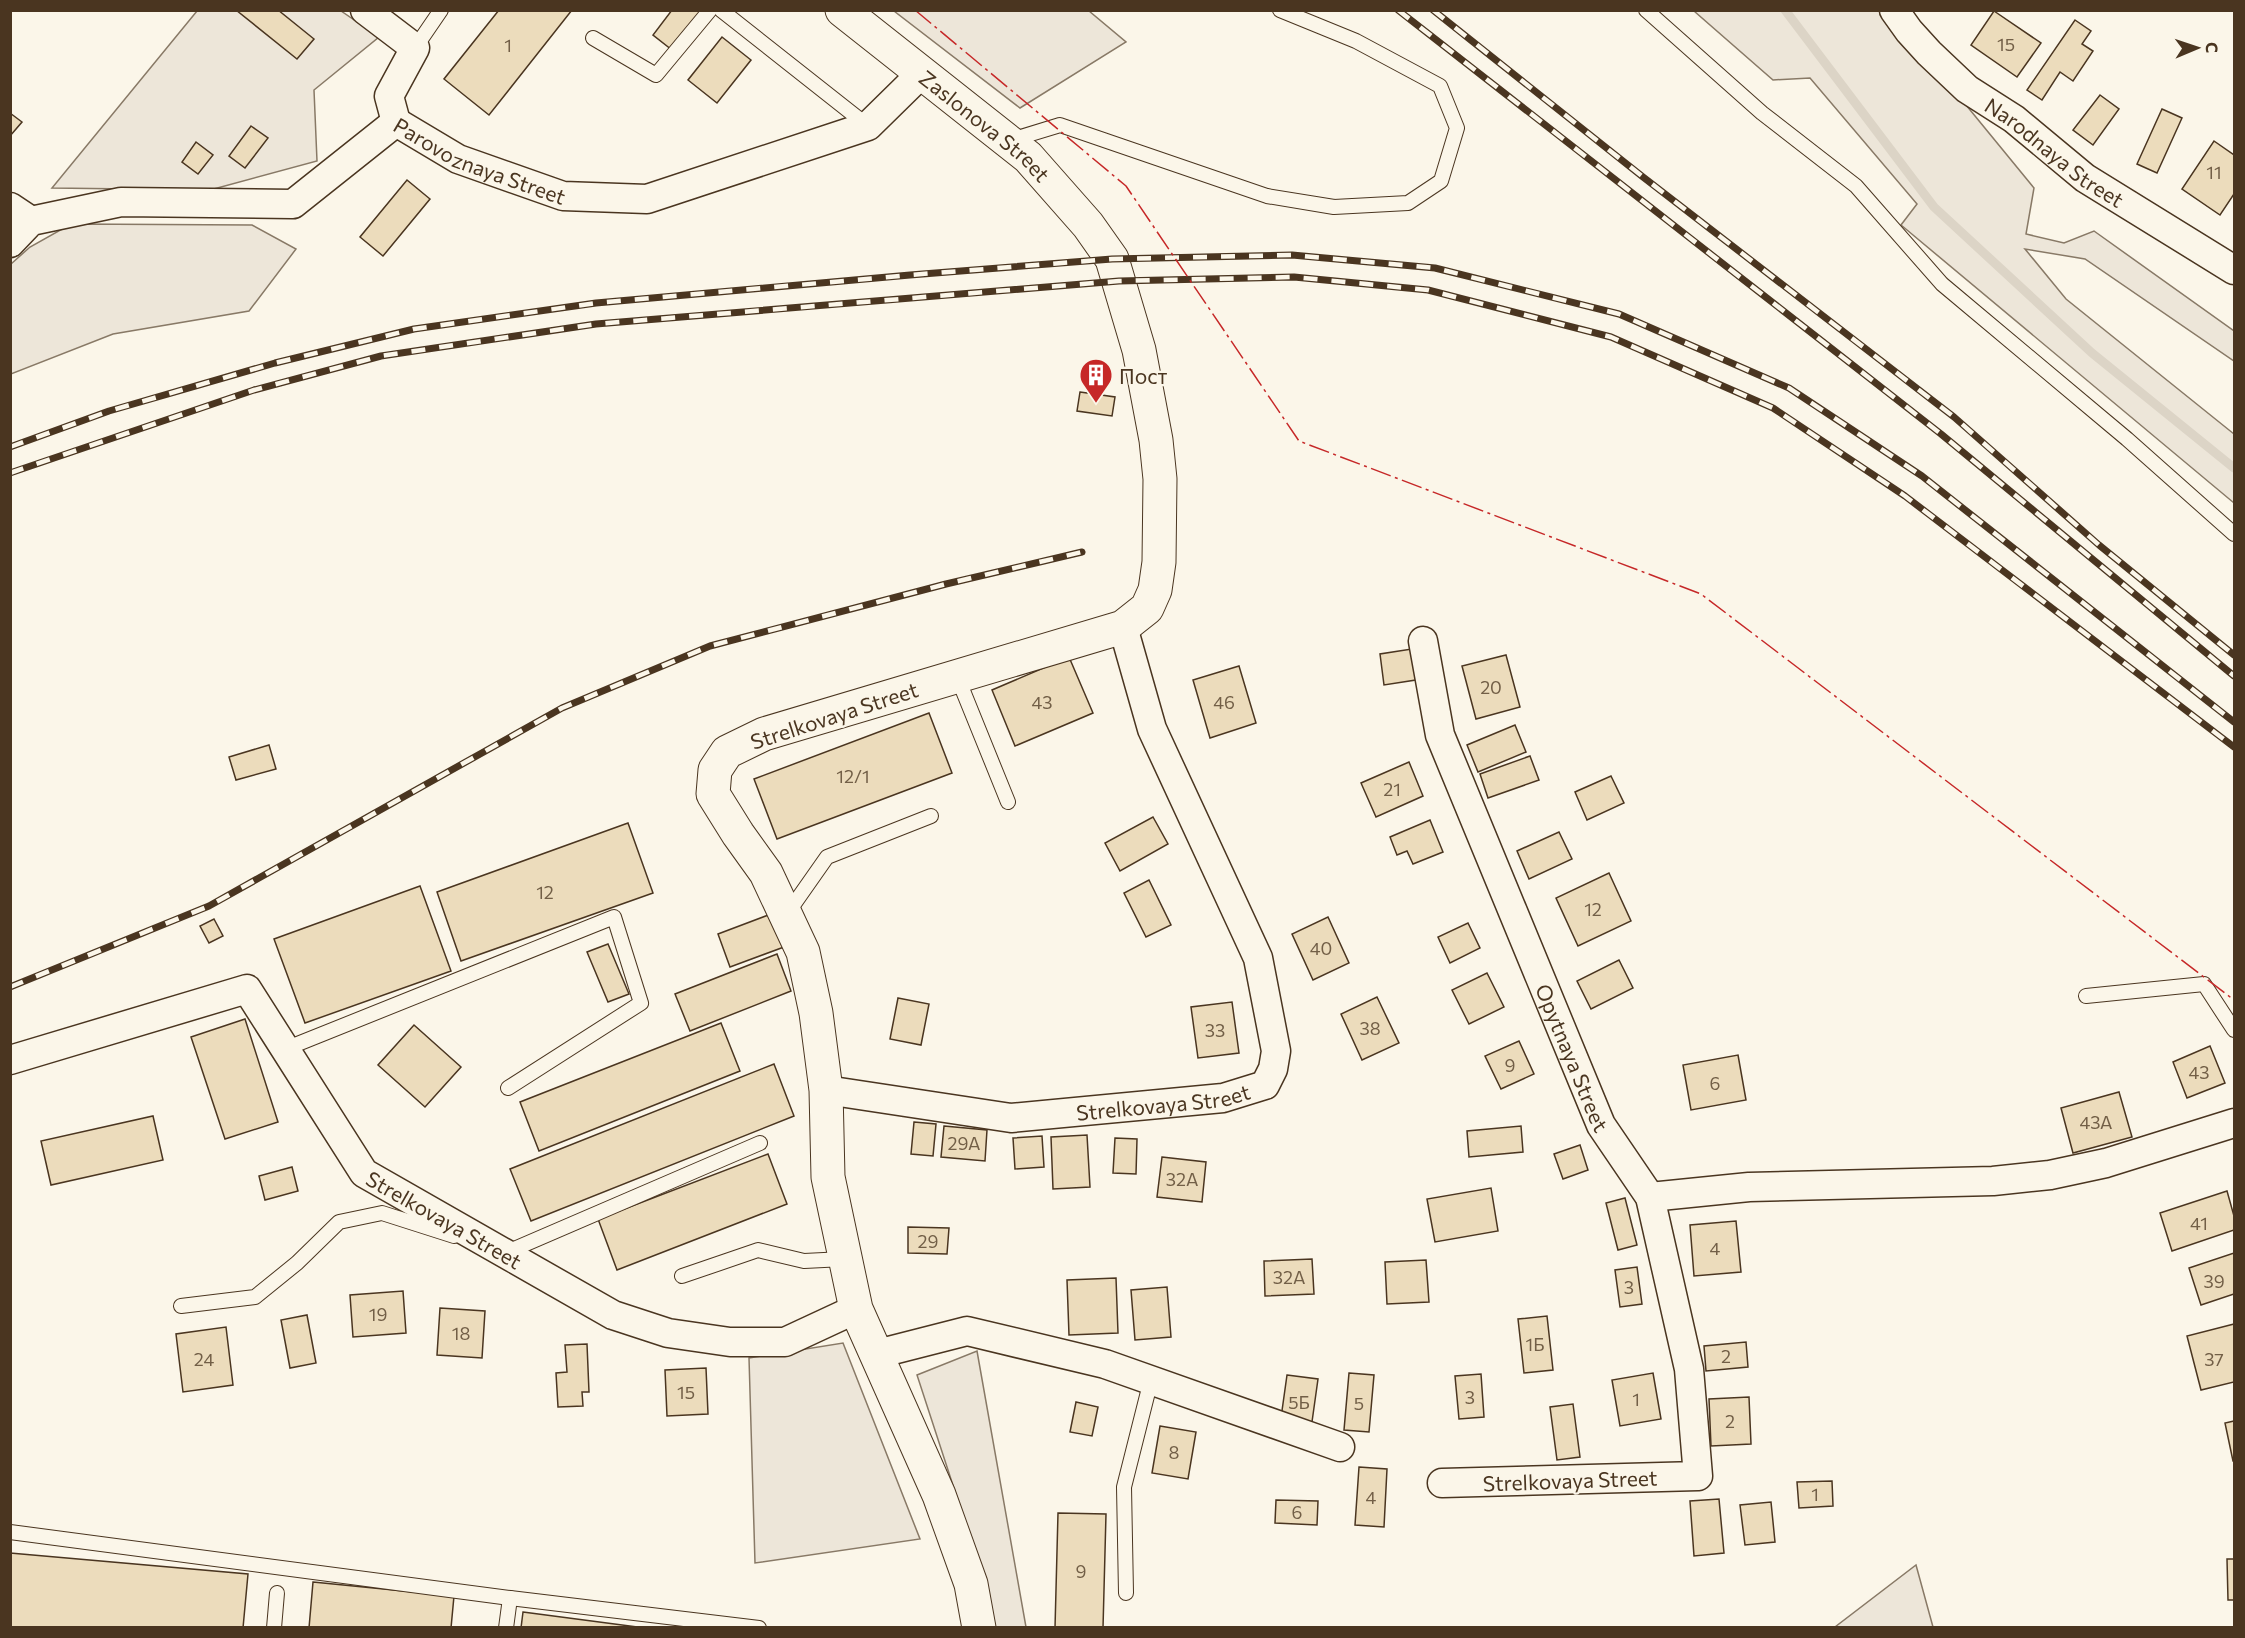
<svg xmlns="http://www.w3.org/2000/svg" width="2245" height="1638" font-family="Commissioner,sans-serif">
	<rect width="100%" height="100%" fill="#fbf6e9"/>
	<!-- green -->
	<g fill="#ede6d9" stroke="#887966" stroke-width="1.5">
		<polygon points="197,11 341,11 379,37 314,90 317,161 210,190 52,188"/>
		<polygon points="894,11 1089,11 1126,42 1020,108"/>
		<polygon points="1694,11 1889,11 2034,188 2026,234 2064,243 2094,231 2234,331 2234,361 2085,259 2025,249 2066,299 2234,434 2234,503 1901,225 1917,204 1810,78 1773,80"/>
		<polygon points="71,224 252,225 296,249 249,311 113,334 11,374 11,264 30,247"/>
		<polygon points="843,1343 920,1539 755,1563 749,1358"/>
		<polygon points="977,1351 1026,1627 990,1627 977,1559 917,1375"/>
		<polygon points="1916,1565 1933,1627 1835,1627"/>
	</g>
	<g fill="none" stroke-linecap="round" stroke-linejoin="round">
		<!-- stream -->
		<polyline stroke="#dcd4c6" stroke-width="9" points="1785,10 1934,207 2092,353 2234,468"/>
	</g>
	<!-- building -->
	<g fill="#ecdcbc" stroke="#4a3520" stroke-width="1.5">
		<polygon points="236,10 278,10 314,39 297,59"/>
		<polygon points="499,10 572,10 489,115 444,79"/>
		<polygon points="672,10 701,11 672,50 653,35"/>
		<polygon points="1994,11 2041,43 2017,77 1971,45"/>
		<polygon points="2075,20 2091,31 2082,44 2093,51 2073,81 2060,72 2042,100 2027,90"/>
		<polygon points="722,37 751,60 717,103 688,80"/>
		<polygon points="2100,95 2119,109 2093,145 2073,130"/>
		<polygon points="2162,109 2182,118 2157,173 2137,164"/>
		<polygon points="10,113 22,122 10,136"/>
		<polygon points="251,126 268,138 245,168 229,156"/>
		<polygon points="2214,141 2234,155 2234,194 2220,215 2182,189"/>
		<polygon points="196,142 213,155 198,174 182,162"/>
		<polygon points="407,180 430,199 383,256 360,237"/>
		<polygon points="1080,392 1115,397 1112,416 1077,411"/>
		<polygon points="1418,648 1422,679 1384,685 1380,654"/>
		<polygon points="1506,655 1520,707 1476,719 1462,666"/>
		<polygon points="1069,657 1093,713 1015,746 992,690"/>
		<polygon points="1239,666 1256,723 1210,738 1193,680"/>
		<polygon points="929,713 952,773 777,839 754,779"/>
		<polygon points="1515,725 1526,752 1478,772 1467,745"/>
		<polygon points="269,745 276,769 236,780 229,757"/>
		<polygon points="1530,756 1539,780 1488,798 1480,774"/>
		<polygon points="1409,762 1423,796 1376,817 1361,783"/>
		<polygon points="1611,776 1624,803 1587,820 1575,792"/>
		<polygon points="1153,817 1168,844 1120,871 1105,843"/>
		<polygon points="1430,820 1443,852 1413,864 1407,851 1397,855 1390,837"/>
		<polygon points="628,823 653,893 461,961 437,892"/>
		<polygon points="1559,832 1572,859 1529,879 1517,851"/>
		<polygon points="1609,873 1631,921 1578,946 1556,898"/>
		<polygon points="1149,880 1171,925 1146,937 1124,893"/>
		<polygon points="420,886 451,971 305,1023 274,939"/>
		<polygon points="771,914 784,947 730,967 718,934"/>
		<polygon points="1328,917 1349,963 1313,980 1292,934"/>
		<polygon points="214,919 223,936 209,943 200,926"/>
		<polygon points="1468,923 1480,948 1450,963 1438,937"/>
		<polygon points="608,944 629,994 608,1002 587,952"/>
		<polygon points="777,954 791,991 690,1031 675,994"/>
		<polygon points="1619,960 1633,988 1591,1009 1577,981"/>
		<polygon points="1487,973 1504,1007 1469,1024 1452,990"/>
		<polygon points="1377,997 1399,1043 1362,1060 1341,1014"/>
		<polygon points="898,998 929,1004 921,1045 890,1039"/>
		<polygon points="1232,1002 1239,1053 1198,1058 1191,1007"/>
		<polygon points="245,1019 278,1122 225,1139 191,1037"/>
		<polygon points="721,1023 740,1071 539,1151 520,1102"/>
		<polygon points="414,1025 461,1067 425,1107 378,1065"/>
		<polygon points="1519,1041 1534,1074 1501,1089 1485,1056"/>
		<polygon points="2210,1046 2225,1083 2187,1098 2173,1062"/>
		<polygon points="1738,1055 1746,1100 1691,1110 1683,1065"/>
		<polygon points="774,1064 794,1116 531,1221 510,1169"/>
		<polygon points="2119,1092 2132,1137 2073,1153 2061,1108"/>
		<polygon points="153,1116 163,1160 51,1185 41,1141"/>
		<polygon points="914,1122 936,1124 933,1156 911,1154"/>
		<polygon points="944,1126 987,1130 985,1161 941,1157"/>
		<polygon points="1521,1126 1523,1152 1469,1157 1467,1131"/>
		<polygon points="1087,1135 1090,1187 1053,1189 1051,1137"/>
		<polygon points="1042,1136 1044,1167 1015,1169 1013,1138"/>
		<polygon points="1115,1138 1137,1139 1136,1174 1113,1173"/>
		<polygon points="1580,1145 1588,1170 1563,1179 1554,1154"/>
		<polygon points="768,1154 787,1204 617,1270 598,1219"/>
		<polygon points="1162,1157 1206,1162 1202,1202 1157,1197"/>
		<polygon points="292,1167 298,1191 265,1200 259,1176"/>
		<polygon points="1491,1188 1498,1231 1435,1242 1427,1199"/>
		<polygon points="2227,1191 2234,1216 2234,1230 2172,1251 2160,1213"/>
		<polygon points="1625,1198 1637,1245 1618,1250 1606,1203"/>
		<polygon points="1736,1221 1741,1272 1694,1276 1690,1225"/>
		<polygon points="908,1227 949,1228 947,1254 908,1253"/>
		<polygon points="2234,1253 2234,1294 2201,1305 2189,1268"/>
		<polygon points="1312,1259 1314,1294 1265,1296 1264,1261"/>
		<polygon points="1426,1260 1429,1302 1387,1304 1385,1262"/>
		<polygon points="1637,1267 1642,1304 1620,1307 1615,1270"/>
		<polygon points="1116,1278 1118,1333 1069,1335 1067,1280"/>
		<polygon points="1167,1287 1171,1337 1135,1340 1131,1290"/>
		<polygon points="403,1291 406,1333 353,1337 350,1295"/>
		<polygon points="440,1308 485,1311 482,1358 437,1355"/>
		<polygon points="307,1315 316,1363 290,1368 281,1320"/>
		<polygon points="1547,1316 1553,1370 1524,1373 1518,1319"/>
		<polygon points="2234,1324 2234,1382 2201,1390 2187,1336"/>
		<polygon points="226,1327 233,1385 183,1392 176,1334"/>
		<polygon points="1746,1342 1748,1367 1706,1371 1704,1346"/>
		<polygon points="587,1344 589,1392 582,1392 583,1406 558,1407 556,1373 567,1372 565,1345"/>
		<polygon points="706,1368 708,1414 667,1416 665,1370"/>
		<polygon points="1349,1373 1374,1375 1369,1432 1344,1430"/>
		<polygon points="1653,1373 1661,1419 1620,1426 1612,1380"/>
		<polygon points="1481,1374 1484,1417 1459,1419 1455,1376"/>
		<polygon points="1287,1375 1318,1379 1311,1429 1280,1425"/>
		<polygon points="1749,1397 1751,1444 1711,1446 1709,1399"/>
		<polygon points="1076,1402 1098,1407 1092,1436 1070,1432"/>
		<polygon points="1573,1404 1580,1457 1557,1460 1550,1407"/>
		<polygon points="2234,1421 2234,1461 2233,1461 2225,1423"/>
		<polygon points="1160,1426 1196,1432 1188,1479 1152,1473"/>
		<polygon points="1359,1467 1387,1469 1384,1527 1355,1525"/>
		<polygon points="1832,1481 1833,1506 1799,1508 1797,1482"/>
		<polygon points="1719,1499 1724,1553 1694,1556 1690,1501"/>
		<polygon points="1276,1500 1318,1501 1317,1525 1275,1523"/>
		<polygon points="1771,1502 1775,1542 1745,1545 1740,1505"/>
		<polygon points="1058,1513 1106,1514 1103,1628 1055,1628"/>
		<polygon points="10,1553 248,1574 243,1628 10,1628"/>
		<polygon points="2227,1559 2234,1559 2234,1600 2228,1600"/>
		<polygon points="313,1582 454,1596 451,1628 309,1628"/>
		<polygon points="523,1612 645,1628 521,1628"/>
	</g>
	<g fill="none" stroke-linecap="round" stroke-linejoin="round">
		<!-- service casing -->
		<g stroke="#4a3520" stroke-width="16">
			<g id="service">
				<polyline points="721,10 868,126"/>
				<polyline points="1646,10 1762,113 1856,186 1942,284 2127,439 2234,534"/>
				<polyline points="593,38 656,75 710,10"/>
				<polyline points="415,48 441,10"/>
				<polyline points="1011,140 1060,125 1267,196 1334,207 1408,203 1441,181 1457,128 1440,86 1356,41 1280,10"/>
				<polyline points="957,676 1008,802"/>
				<polyline points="787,914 827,857 931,816"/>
				<polyline points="2086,996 2204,984 2234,1030"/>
				<polyline points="285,1049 614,917 641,1003 508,1088"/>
				<polyline points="505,1253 760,1143"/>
				<polyline points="682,1276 758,1250 804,1261 844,1259"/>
				<polyline points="181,1306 255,1297 297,1263 339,1222 382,1213 454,1236"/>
				<polyline points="10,1532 510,1598 759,1628"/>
				<polyline points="1126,1593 1124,1487 1151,1380"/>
				<polyline points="274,1628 277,1593"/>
				<polyline points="506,1628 510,1598"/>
			</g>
		</g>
		<!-- minor casing -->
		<g stroke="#4a3520" stroke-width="31">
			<g id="minor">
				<polyline points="365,10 415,48 389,96 396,122"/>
				<path id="s1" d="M1894,10L1909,31L1929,53L1967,89L2014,119L2085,178L2234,270"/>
				<polyline points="10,207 31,221"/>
				<path id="s2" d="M10,243L31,221L121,202L293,204L396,122L458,159L563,196L647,199L868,126L922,73"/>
				<path id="s3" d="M1423,641L1440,735L1601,1125L1650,1197L1689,1369L1698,1476L1442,1483"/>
				<path id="s4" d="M10,1060L247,989L364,1173L613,1315L668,1333L730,1342H785L856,1309"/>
				<path id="s5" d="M826,1090L1011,1118L1223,1098L1265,1085L1273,1069L1276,1051L1258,958L1152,729L1123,627"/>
				<polyline points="1650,1197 1749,1187 1993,1181 2050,1175 2106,1163 2234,1123"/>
				<polyline points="877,1354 967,1331 1105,1364 1340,1447"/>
			</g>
		</g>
		<!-- tertiary casing -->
		<g stroke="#4a3520" stroke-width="35">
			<g id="tertiary">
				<path id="s6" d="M842,10L1028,157L1088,225L1112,259L1139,350L1156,440L1160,479L1159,562L1155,590L1147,608L1123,627L764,734L727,752L715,770L713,794L738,834L766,873L803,952L816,1013L826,1090L828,1177L856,1309L939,1495L971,1584L979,1628"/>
			</g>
		</g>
		<!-- service -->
		<use href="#service" stroke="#fbf6e9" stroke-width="14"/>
		<!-- minor -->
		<use href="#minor" stroke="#fbf6e9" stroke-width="28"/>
		<!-- tertiary -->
		<use href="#tertiary" stroke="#fbf6e9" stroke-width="33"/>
		<!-- rail casing -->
		<g stroke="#4a3520" stroke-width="7">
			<g id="rail">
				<polyline points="1398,10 1941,434 2234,676"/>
				<polyline points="1433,10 1643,177 1954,417 2099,545 2234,655"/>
				<polyline points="10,447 109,411 275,363 414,329 596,303 910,275 1112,259 1292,255 1435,268 1619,314 1789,388 1922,476 2234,722"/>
				<polyline points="10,473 254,390 381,356 596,324 1119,281 1294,277 1428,290 1611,337 1773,408 1905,496 2234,747"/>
				<polyline points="10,987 209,906 562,708 710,646 946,584 1082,552"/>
			</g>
		</g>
		<!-- rail -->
		<use href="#rail" stroke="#fbf6e9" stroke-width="4.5" stroke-dasharray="14" stroke-linecap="butt"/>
		<!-- power -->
		<polyline stroke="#c62828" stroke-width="1.5" stroke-dasharray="21 4.5 3 4.5" stroke-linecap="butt" points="915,10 1126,186 1299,441 1701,594 2234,1000"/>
	</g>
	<!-- icons -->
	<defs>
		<g id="building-pin" transform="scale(1.725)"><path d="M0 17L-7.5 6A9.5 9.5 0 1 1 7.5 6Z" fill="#c62828" stroke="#fbf6e9"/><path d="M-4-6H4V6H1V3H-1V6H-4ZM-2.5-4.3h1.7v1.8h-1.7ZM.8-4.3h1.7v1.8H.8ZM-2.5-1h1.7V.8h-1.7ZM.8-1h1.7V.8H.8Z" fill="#fff"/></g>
	</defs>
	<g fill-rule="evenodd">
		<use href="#building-pin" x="1096" y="375"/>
	</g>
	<g text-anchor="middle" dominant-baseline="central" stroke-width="4.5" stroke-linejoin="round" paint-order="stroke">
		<!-- number labels -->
		<g font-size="18" fill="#725f47">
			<text x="2006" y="44">15</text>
			<text x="508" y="45">1</text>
			<text x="2214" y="172">11</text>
			<text x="1491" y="687">20</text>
			<text x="1042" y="702">43</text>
			<text x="1224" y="702">46</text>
			<text x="853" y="776">12/1</text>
			<text x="1392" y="789">21</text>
			<text x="545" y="892">12</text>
			<text x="1593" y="909">12</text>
			<text x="1321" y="948">40</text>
			<text x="1370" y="1028">38</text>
			<text x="1215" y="1030">33</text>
			<text x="1510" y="1065">9</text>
			<text x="2199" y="1072">43</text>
			<text x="1715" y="1083">6</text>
			<text x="2096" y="1122">43А</text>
			<text x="964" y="1143">29А</text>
			<text x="1182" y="1179">32А</text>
			<text x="2199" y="1223">41</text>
			<text x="928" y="1241">29</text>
			<text x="1715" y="1248">4</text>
			<text x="1289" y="1277">32А</text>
			<text x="2214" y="1281">39</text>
			<text x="1629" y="1287">3</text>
			<text x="378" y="1314">19</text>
			<text x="461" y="1333">18</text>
			<text x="1535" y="1344">1Б</text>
			<text x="1726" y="1356">2</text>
			<text x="204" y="1359">24</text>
			<text x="2214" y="1359">37</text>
			<text x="686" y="1392">15</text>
			<text x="1470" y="1397">3</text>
			<text x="1636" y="1399">1</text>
			<text x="1299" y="1402">5Б</text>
			<text x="1359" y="1403">5</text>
			<text x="1730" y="1421">2</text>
			<text x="1174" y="1452">8</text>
			<text x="1815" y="1494">1</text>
			<text x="1371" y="1497">4</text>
			<text x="1297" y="1512">6</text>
			<text x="1081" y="1571">9</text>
		</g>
		<!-- street labels -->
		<g font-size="21" fill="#4a3520" stroke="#fbf6e9">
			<text stroke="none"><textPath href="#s6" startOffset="184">Zaslonova Street</textPath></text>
			<text stroke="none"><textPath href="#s1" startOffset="216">Narodnaya Street</textPath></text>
			<text stroke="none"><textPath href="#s2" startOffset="519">Parovoznaya Street</textPath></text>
			<text transform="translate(834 715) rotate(-18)">Strelkovaya Street</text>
			<text stroke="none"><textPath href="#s3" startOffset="444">Opytnaya Street</textPath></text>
			<text stroke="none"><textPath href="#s5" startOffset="340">Strelkovaya Street</textPath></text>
			<text stroke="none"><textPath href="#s4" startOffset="558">Strelkovaya Street</textPath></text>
			<text transform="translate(1570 1480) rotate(-2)">Strelkovaya Street</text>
		</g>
		<!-- poi labels -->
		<g font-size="21" fill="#4a3520" stroke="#fbf6e9" text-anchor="start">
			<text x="1119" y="375">Пост</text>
		</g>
	</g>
	<!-- border -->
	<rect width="2245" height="1638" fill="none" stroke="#4a3520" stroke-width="24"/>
	<!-- north arrow -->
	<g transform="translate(2197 48) rotate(88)" stroke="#fbf6e9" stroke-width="4.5" paint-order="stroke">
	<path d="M0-4.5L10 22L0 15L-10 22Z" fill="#4a3520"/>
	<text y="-9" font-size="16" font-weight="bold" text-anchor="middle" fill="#4a3520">С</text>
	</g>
</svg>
